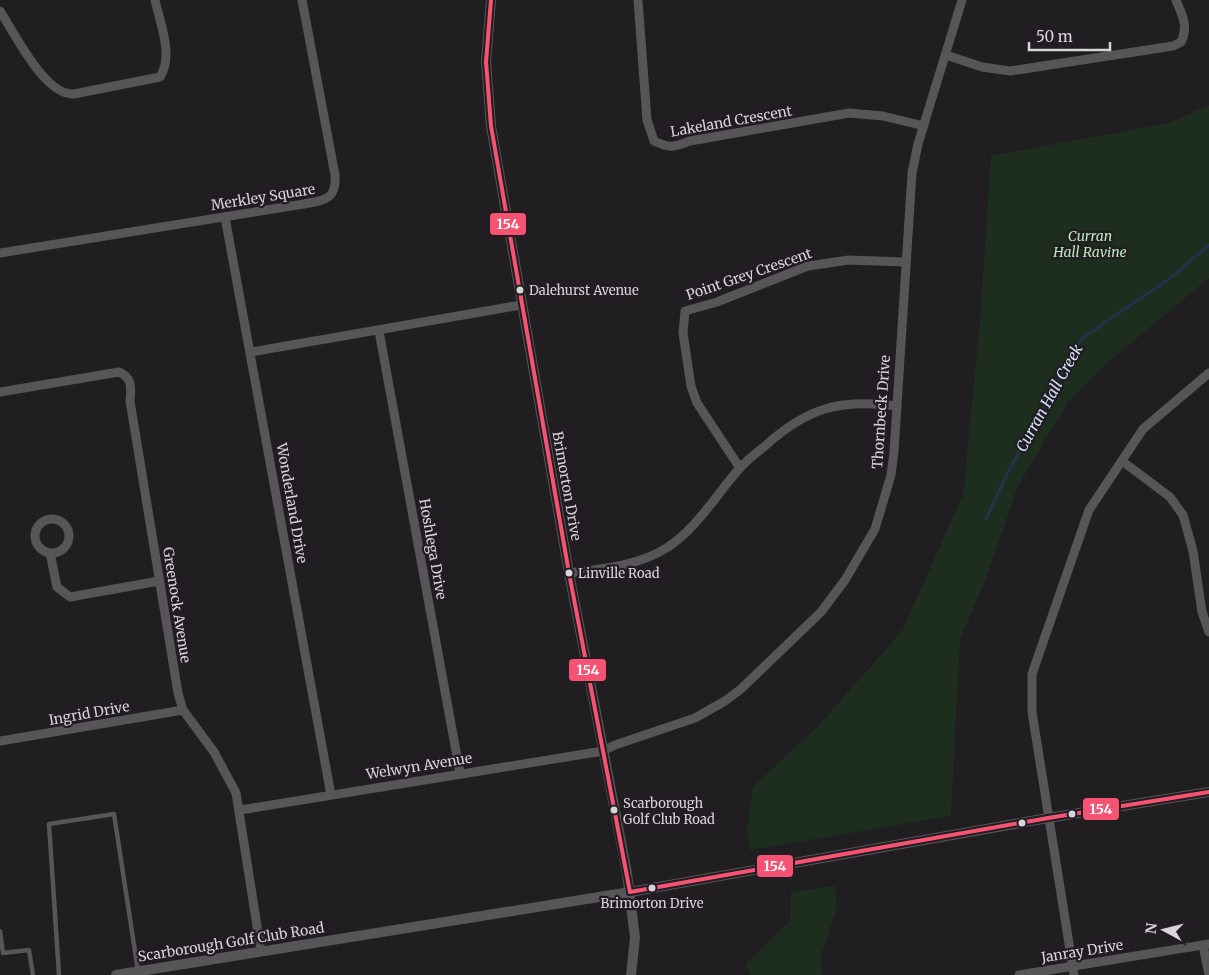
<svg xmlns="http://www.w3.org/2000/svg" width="1209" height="975" font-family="Merriweather,serif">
	<rect width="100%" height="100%" fill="#201e21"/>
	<!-- green -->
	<g fill="#1e2e1e">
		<polygon points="1209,105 1209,278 1107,363 1068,402 1017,488 986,579 960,639 951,816 750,850 747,831 753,787 817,727 902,631 963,495 980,323 991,156 1169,123"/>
		<polygon points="835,886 837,907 820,959 822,975 750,975 746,964 790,921 791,892"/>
	</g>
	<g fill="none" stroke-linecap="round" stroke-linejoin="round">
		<!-- stream -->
		<polyline stroke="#22324b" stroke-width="3" points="986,519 1007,474 1081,339 1173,276 1209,245"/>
		<!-- service -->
		<g stroke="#575557" stroke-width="4.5">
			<polyline points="0,931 3,953 29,950 33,975"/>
			<polyline points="59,975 49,824 114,814 138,971"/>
		</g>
		<!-- minor -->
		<g stroke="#575557" stroke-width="9">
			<path d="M638,0L647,120L654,141C671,149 673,147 690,141L849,113L883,116L924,126"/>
			<path d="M0,11C15,34 45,96 74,94L160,77C174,56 160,23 155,0"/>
			<path d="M946,55L982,67L1010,71L1173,46L1181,42C1189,26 1182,15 1176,0"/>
			<polyline points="225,217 331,795"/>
			<path d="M0,253L304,204C324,200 337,200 335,175L302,0"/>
			<polyline points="379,331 460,773"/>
			<polyline points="251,352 521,305"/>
			<path d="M0,392L119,372C133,378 131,388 130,401L178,693L183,710L214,752L236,793L261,951"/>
			<polyline points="1122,461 1170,497 1183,515 1193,551 1202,612 1209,632"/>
			<polyline points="740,468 697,403 691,386 683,333 685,311 717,302 808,266 849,260 905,262"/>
			<circle cx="52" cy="536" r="17"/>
			<polyline points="50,553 57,587 70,597 159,581"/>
			<path d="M569,573C602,569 639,566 668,547C697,528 716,495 739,469C747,460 756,453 765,446C808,407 840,399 897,406"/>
			<polyline points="0,741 183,710"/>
			<polyline points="240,810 603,751 615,745 695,718 725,701 741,689 821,612 845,580 875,529 891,475 894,452 912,173 918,144 962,0"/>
			<polyline points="1203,945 1209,975"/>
			<polyline points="1019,975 1209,944"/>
			<polyline points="1074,975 1032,712 1032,674 1089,510 1143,429 1209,373"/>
		</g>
		<!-- tertiary -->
		<g stroke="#575557" stroke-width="10">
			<polyline points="491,0 486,62 491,126 569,573 627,873 635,938 631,975"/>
			<polyline points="116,975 630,892 1048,818 1209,792"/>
		</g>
		<!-- bus-1 casing -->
		<g stroke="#211d22" stroke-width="8">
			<g id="bus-1">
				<polyline points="491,0 486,62 491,126 569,573 630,892"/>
				<polyline points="630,892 1048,818 1209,792"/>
			</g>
		</g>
		<!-- bus-1 -->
		<use href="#bus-1" stroke="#f65372" stroke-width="4"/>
	</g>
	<!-- markers -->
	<g fill="#d8d5d8" stroke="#211d22" stroke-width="2">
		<circle cx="520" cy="290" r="4.5"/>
		<circle cx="569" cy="573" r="4.5"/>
		<circle cx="614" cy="810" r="4.5"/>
		<circle cx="1072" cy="814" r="4.5"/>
		<circle cx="1022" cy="823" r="4.5"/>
		<circle cx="652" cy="888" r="4.5"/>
	</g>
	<g text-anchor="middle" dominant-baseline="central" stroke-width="4.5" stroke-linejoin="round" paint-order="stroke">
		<!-- bus labels -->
		<g font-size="13" fill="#d8d5d8" stroke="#211d22" text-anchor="start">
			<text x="529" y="290">Dalehurst Avenue</text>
			<text x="578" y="573">Linville Road</text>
			<text x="623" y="803">Scarborough<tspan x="623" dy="16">Golf Club Road</tspan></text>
			<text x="652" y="903" text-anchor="middle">Brimorton Drive</text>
		</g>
		<!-- street labels -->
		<g font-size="14" fill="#d8d5d8" stroke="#211d22">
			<text transform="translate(731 121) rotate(-10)">Lakeland Crescent</text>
			<text transform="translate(263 197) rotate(-9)">Merkley Square</text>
			<text transform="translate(749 274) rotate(-19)">Point Grey Crescent</text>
			<text transform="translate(881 412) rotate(-86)">Thornbeck Drive</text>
			<text transform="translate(567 486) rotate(80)">Brimorton Drive</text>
			<text transform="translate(292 503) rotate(80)">Wonderland Drive</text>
			<text transform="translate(433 549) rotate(80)">Hoshlega Drive</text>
			<text transform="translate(177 605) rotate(81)">Greenock Avenue</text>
			<text transform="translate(89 713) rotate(-10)">Ingrid Drive</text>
			<text transform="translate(419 766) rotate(-9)">Welwyn Avenue</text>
			<text transform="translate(231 942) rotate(-9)">Scarborough Golf Club Road</text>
			<text transform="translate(1082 951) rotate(-9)">Janray Drive</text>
		</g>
		<!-- park labels -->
		<g font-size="14" font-style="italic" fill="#b8e9b8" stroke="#211d22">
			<text x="1090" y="236">Curran<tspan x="1090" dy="16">Hall Ravine</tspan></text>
		</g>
		<!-- water labels -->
		<g font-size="15" font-style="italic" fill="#d4e2f8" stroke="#211d22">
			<text transform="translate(1049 398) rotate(-61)">Curran Hall Creek</text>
		</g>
	</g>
	<g stroke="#211d22" stroke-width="2">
		<rect x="489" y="212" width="38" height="24" rx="5" fill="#f65372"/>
		<rect x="568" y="658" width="39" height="24" rx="5" fill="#f65372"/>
		<rect x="1082" y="797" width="38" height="24" rx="5" fill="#f65372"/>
		<rect x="756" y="854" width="38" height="24" rx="5" fill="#f65372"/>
	</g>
	<g font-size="14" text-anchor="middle" font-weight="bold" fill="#fff">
		<text x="508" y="229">154</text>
		<text x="588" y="675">154</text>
		<text x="1101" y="814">154</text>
		<text x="775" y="871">154</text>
	</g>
	<!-- north arrow -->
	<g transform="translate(1164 930) rotate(277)" stroke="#211d22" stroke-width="4" paint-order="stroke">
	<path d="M0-4L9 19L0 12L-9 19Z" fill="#d8d5d8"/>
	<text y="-8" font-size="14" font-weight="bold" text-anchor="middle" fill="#d8d5d8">N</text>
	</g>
	<!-- scale -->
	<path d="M1029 42v8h81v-8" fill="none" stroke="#d8d5d8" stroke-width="2.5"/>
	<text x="1036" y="42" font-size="15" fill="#d8d5d8" stroke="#211d22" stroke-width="4" paint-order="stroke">50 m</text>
</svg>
